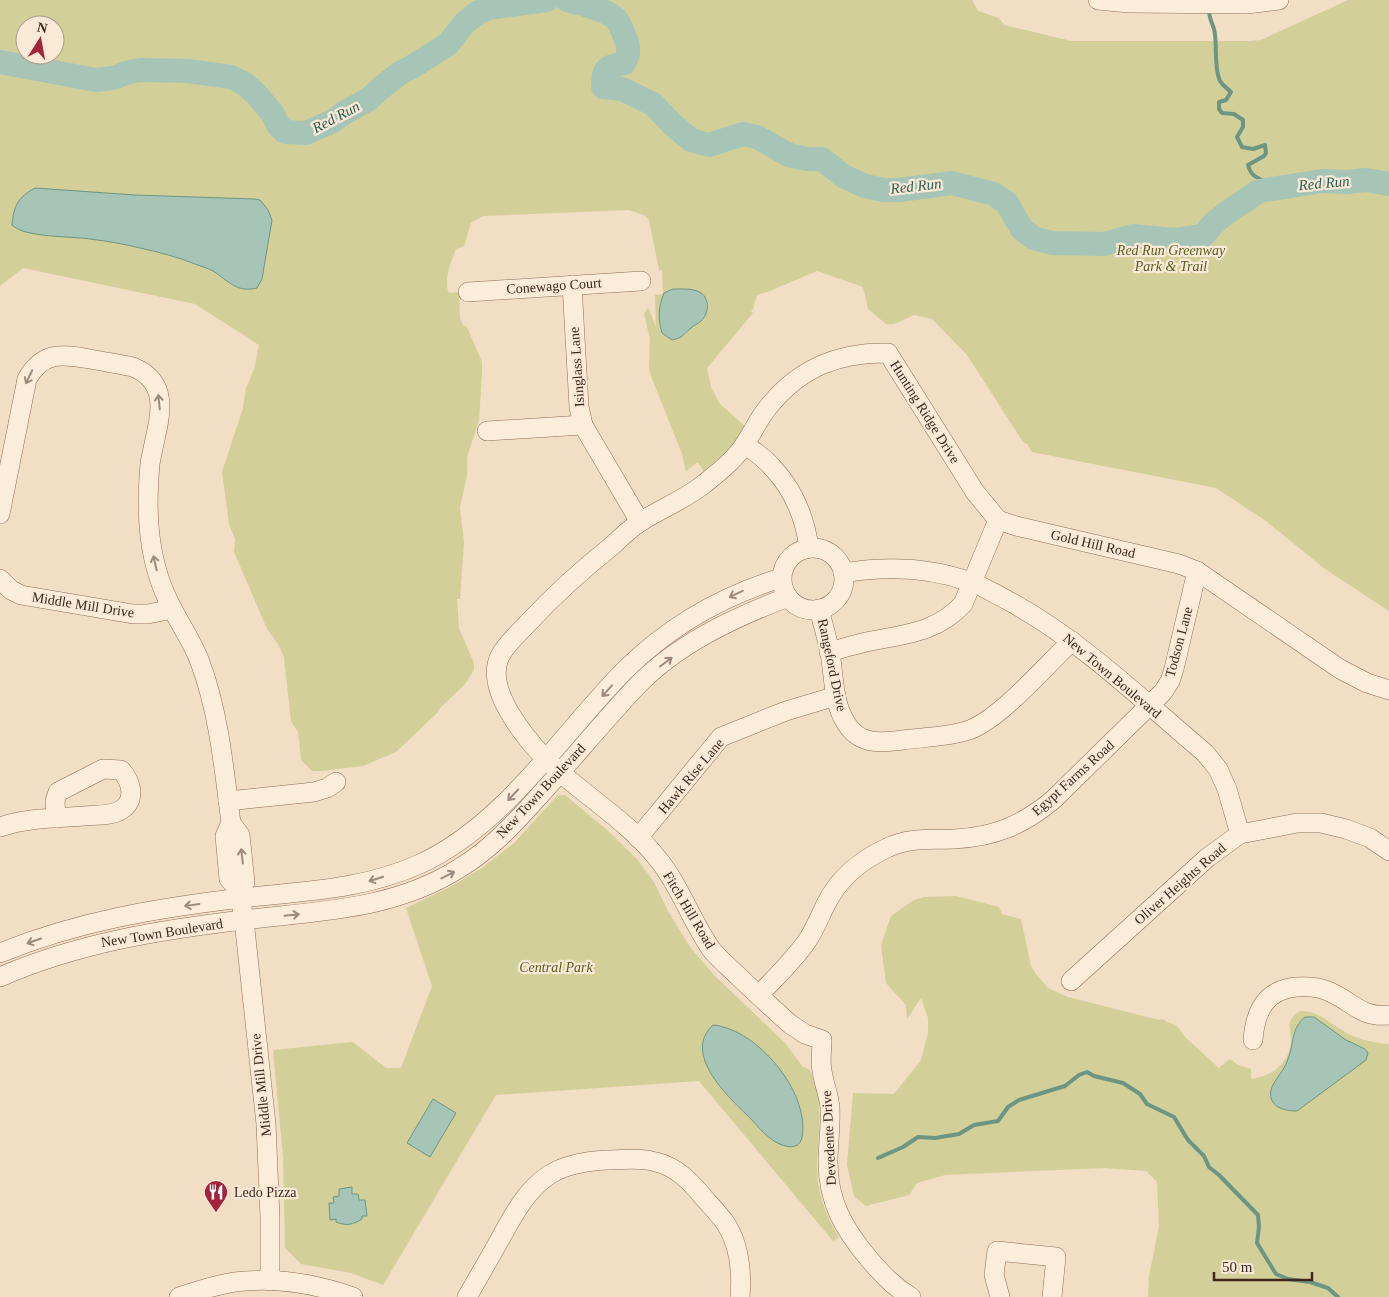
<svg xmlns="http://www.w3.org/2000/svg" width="1389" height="1297" font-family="Georgia,serif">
	<rect width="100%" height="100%" fill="#f2ddc5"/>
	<!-- green -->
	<g fill="#d2cf98" fill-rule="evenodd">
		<path d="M0,0H972L978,11L999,18L1004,25L1071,41H1250L1261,40L1348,0H1389V611L1325,569L1266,521L1216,488L1032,452L1027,444L1023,442L967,355L932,319L914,315L894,324H886L868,309L863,287L817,271L770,291L757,295L753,309L751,311L753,313L707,368L711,387L720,404L747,428L736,443L705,474L698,462L686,471L682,454L651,376L649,369L650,339L644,314L648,307L656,327L655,295L663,294L662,270H659L649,220L644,215L629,210L483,216L471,223L464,246L456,249C451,262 443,281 449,293L459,292L460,318L463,325L467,327L482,362V373L479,420L467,457V476L460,507L464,542L460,599H457L459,628L474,663V670L465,684L440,708L438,712L396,752L363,766L321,771H312L301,760L298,732L291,722L284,657L278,644L267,629L234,552L235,539L229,524L222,472L243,408L246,388L254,369L259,345L195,304L23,268L0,286ZM25,25H55V55H25Z"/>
		<path d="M565,795L607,830L637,859L654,882L668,911L690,947L714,975L785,1043L803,1067L810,1070C825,1103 818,1130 817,1165C817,1191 825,1215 839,1237L833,1241L699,1081L496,1095L383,1285L351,1273L301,1264L285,1248L283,1157L273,1050L353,1042L386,1068H401L432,986L406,908L448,888L482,868L514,843L557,796Z"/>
		<path d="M956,896L999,907L1002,914L1021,919L1031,966L1035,973L1048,988L1068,997L1159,1020L1163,1019L1167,1022L1176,1025L1186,1038L1219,1068L1230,1059L1238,1065L1251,1069V1079C1272,1076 1289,1064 1291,1042C1292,1035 1288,1028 1290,1022C1292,1016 1296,1013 1301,1011C1320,1011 1331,1025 1347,1033C1360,1040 1374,1043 1389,1044V1297H1148L1149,1276L1159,1227L1157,1182L1146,1171L1104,1168L945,1175L917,1183L909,1195L866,1206L854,1196L847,1165L853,1093L894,1094L921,1060L928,1033V1018L921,998L907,1019L906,1005L886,983L881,945L891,916L914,900L924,897Z"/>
	</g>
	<!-- water -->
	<g fill="#a7c5b7" stroke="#6d9584">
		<path d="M35,188L135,195L254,199L260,200L268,210L272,220L262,279L257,288C236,293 229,281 213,271C207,268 201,266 195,264C178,257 158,252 140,248C124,244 107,241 90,239C71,236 25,238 12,225C14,206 17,198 35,188Z"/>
		<path d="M673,289C682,289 694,288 701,293C710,299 709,314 701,321C698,324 694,325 691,328C682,335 685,337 672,340L662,333C658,318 658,308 664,293Z"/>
		<path d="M1305,1017H1314L1346,1040L1365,1049L1368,1053L1366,1060L1297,1111C1284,1111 1268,1107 1271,1090C1273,1081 1285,1070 1288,1059C1294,1044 1291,1028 1305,1017Z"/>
		<path d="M713,1025C757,1029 810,1092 802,1137C800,1148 791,1148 782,1145C768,1140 758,1126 748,1116C727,1096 682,1053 713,1025Z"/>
		<polygon points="433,1099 456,1113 430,1157 407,1143"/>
		<path d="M352,1187V1194H358L359,1200H365L367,1216H362V1219C353,1225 346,1226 336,1222V1219L330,1220L329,1203H334L333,1197L339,1196V1189Z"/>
	</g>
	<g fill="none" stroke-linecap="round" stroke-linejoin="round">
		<!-- stream -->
		<g stroke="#6d9584" stroke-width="4">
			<path d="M1209,10C1209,18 1212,22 1214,29C1218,45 1213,65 1220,81C1223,86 1227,88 1231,92L1226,100L1219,102V109L1222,113L1234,114L1243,120V127L1237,137L1242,147L1253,149L1265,145L1266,153L1264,156L1248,165C1251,176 1256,177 1266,182L1268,190"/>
			<polyline points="878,1158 903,1147 918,1137 935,1138 959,1134 974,1125 998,1121 1008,1107 1019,1100 1065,1086 1079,1075 1087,1072 1094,1076 1123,1083 1140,1094 1147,1104 1174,1117 1188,1140 1204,1156 1209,1167 1219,1175 1258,1215 1259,1227 1257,1243 1276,1274 1288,1279 1310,1282 1328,1288 1338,1297"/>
		</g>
		<!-- river -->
		<g stroke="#a7c5b7" stroke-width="24">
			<path d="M567,0C580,4 606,9 616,19C620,24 622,30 625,37C629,47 630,53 624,63C607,68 603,66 603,87L622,89L653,104L672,124L691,140L709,145L743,134L757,137L789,155L807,159H822L843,176L865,186L884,190H900L952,183L994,194L1007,203L1021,228L1033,238L1052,243L1104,244L1133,236L1175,240L1203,236L1213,224L1225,214L1259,191L1322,181L1347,182L1366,180L1389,184"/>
			<polyline points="0,62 96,80 113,78 129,72 141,70 188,71 231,77 245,84 256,94 273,114 278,125 285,132 306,133 333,121 344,113 369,99 381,88 400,73 410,68 448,44 464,24 477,13 488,8 547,0"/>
		</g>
		<!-- minor casing -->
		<g stroke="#8f6d59" stroke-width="20">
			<g id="minor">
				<polyline points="1098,0 1129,3 1247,4 1279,0"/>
				<polyline points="572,285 579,407 583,425 640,522"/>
				<polyline points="468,292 641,281"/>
				<polyline points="487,431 583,425"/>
				<path d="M745,444C754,452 765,458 772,467C793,489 805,518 809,548"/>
				<path d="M0,514L27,379C43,351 62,354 90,359C105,362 119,364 133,367C177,385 155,429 150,464C148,487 147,512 150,536C153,561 160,586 172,608C181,626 193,643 200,662C219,713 224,769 231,823L240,835L245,882L239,890"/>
				<circle cx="813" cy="579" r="31"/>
				<path d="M843,573C886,566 929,567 970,582C983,586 995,594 1007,600C1081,640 1141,699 1205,753L1218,769L1227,789L1240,834"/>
				<polyline points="0,579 11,590 21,595 133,614 148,614 172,609"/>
				<path d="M819,609C823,624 827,638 830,653C834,676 833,703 846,723C859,745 880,743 903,740C924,737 946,737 966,731C998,722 1046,665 1072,641"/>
				<path d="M829,652C843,648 857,644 871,641C907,634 937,632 963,604L998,520L1016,526L1179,564L1197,571L1340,669L1367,683L1389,690"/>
				<polyline points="228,801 314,792 327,788 336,782"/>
				<polyline points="231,823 225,836 229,879 239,890 244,920 266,1124 270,1217 270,1281"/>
				<path d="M0,827C26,818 56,818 84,816C95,815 111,816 121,810C137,800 131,781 121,770L103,769L58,792L55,801L56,818"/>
				<polyline points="638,838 721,737 786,711 836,696"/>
				<path d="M0,953C78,921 158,908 241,898C305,891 363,890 422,863C505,824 561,735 624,671C668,627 722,596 781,578"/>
				<path d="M0,977C78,943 159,930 243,920C317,911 393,910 458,869C489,851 515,823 539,796C572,760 603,722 636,687C677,644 733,618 788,597"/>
				<polyline points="1071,981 1207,858 1240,834 1297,823 1321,823 1346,829 1370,838 1389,851"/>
				<path d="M759,995C775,978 793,961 807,941C815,929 820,916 826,904C839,878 861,860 887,848C909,837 931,840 954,839C995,837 1023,825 1054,799L1163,692L1170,681L1174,669L1197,571"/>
				<path d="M1253,1040C1255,1012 1265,990 1296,987C1308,986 1320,987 1330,992C1353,1002 1361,1018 1389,1015"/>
				<path d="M179,1297C197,1291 216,1285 235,1282C275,1277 316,1284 353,1297"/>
				<path d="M467,1297C478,1278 489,1259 499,1241C513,1216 525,1191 549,1175C566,1164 588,1161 607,1160C624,1160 640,1157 656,1162C677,1167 691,1182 704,1198C711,1206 720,1215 726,1224C740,1246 742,1272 740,1297"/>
				<path d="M911,1297C894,1287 882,1274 869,1259C844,1229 828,1202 828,1162C828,1144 831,1126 830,1108C829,1095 824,1084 822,1071C820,1061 822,1050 822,1040L805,1034L790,1024C773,1009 756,993 739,977C730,968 719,959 711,949C691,920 680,886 658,859C631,825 593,801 561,773C535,751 482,692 500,656C506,644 519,633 529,622C555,594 583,569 613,545C621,537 630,529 640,522C660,509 684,500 704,484C719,472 736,459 746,442C754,430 760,416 770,405C801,367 840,352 888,353L975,492L998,520"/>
				<polyline points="1000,1297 994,1275 997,1251 1056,1257 1052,1297"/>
			</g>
		</g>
		<!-- minor -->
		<use href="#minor" stroke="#fcecda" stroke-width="19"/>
	</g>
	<!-- one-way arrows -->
	<defs><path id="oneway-shaft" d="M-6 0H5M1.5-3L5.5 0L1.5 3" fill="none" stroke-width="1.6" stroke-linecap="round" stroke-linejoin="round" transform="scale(1.25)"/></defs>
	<g stroke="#9d8a7c">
		<use href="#oneway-shaft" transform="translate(29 377) rotate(115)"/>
		<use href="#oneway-shaft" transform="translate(159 402) rotate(-96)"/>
		<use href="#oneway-shaft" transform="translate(155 563) rotate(-103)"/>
		<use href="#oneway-shaft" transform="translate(736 594) rotate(155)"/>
		<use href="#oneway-shaft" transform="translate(666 662) rotate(-37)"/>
		<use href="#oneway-shaft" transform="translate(607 691) rotate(132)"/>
		<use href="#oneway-shaft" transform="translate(513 795) rotate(133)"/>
		<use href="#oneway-shaft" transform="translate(242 856) rotate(-97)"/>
		<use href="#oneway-shaft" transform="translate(448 875) rotate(-27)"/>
		<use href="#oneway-shaft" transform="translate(376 879) rotate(162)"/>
		<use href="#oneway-shaft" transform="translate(192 905) rotate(172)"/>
		<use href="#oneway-shaft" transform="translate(292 915) rotate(-6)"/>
		<use href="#oneway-shaft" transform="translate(34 941) rotate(161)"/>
	</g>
	<!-- icons -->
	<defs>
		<g id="restaurant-pin" transform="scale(1.25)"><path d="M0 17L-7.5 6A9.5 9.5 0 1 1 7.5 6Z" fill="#a4233a" stroke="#f9e9d6"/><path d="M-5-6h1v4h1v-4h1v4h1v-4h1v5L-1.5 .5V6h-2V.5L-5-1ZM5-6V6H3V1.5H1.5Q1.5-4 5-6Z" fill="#fff"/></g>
	</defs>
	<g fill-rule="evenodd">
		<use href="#restaurant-pin" x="216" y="1192"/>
	</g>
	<g text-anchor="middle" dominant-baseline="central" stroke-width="4.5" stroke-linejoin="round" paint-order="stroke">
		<!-- park labels -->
		<g font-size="14" font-style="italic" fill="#585d23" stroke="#f9e9d6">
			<text x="1171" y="250">Red Run Greenway<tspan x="1171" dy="16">Park &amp; Trail</tspan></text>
			<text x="556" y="967">Central Park</text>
		</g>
		<!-- street labels -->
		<g font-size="14" fill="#3e281e" stroke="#f9e9d6">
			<text transform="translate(554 286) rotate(-4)">Conewago Court</text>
			<text transform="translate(577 367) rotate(-94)">Isinglass Lane</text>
			<text transform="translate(925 412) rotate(58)">Hunting Ridge Drive</text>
			<text transform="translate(1093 544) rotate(13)">Gold Hill Road</text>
			<text transform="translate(83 605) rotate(9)">Middle Mill Drive</text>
			<text transform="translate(1179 642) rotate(-75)">Todson Lane</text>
			<text transform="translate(832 665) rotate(78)">Rangeford Drive</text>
			<text transform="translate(1112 676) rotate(40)">New Town Boulevard</text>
			<text transform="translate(691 776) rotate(-50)">Hawk Rise Lane</text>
			<text transform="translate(1073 778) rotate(-42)">Egypt Farms Road</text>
			<text transform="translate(541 791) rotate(-47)">New Town Boulevard</text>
			<text transform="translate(1180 884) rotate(-41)">Oliver Heights Road</text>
			<text transform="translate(689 910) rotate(59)">Fitch Hill Road</text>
			<text transform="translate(162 933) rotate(-9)">New Town Boulevard</text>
			<text transform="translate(261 1085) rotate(-96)">Middle Mill Drive</text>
			<text transform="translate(829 1138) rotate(-93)">Devedente Drive</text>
		</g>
		<!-- poi labels -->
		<g font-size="14" fill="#3e281e" stroke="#f9e9d6" text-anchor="start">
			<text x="234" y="1192">Ledo Pizza</text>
		</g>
		<!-- water labels -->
		<g font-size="15" font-style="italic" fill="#2c5f54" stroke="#f9e9d6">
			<text transform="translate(336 117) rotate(-28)">Red Run</text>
			<text transform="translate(1324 183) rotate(-5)">Red Run</text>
			<text transform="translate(916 186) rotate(-6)">Red Run</text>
		</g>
	</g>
	<!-- north arrow -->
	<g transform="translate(40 40) rotate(11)"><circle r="24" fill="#f9e9d6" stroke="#ae9c8c"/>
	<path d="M0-4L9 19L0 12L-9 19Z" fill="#a4233a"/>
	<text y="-8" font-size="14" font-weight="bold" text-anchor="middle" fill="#3e281e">N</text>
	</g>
	<!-- scale -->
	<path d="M1214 1272v8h98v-8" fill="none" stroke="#3e281e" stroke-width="2.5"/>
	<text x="1222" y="1272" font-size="15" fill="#3e281e" stroke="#f9e9d6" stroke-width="4" paint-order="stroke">50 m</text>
</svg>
